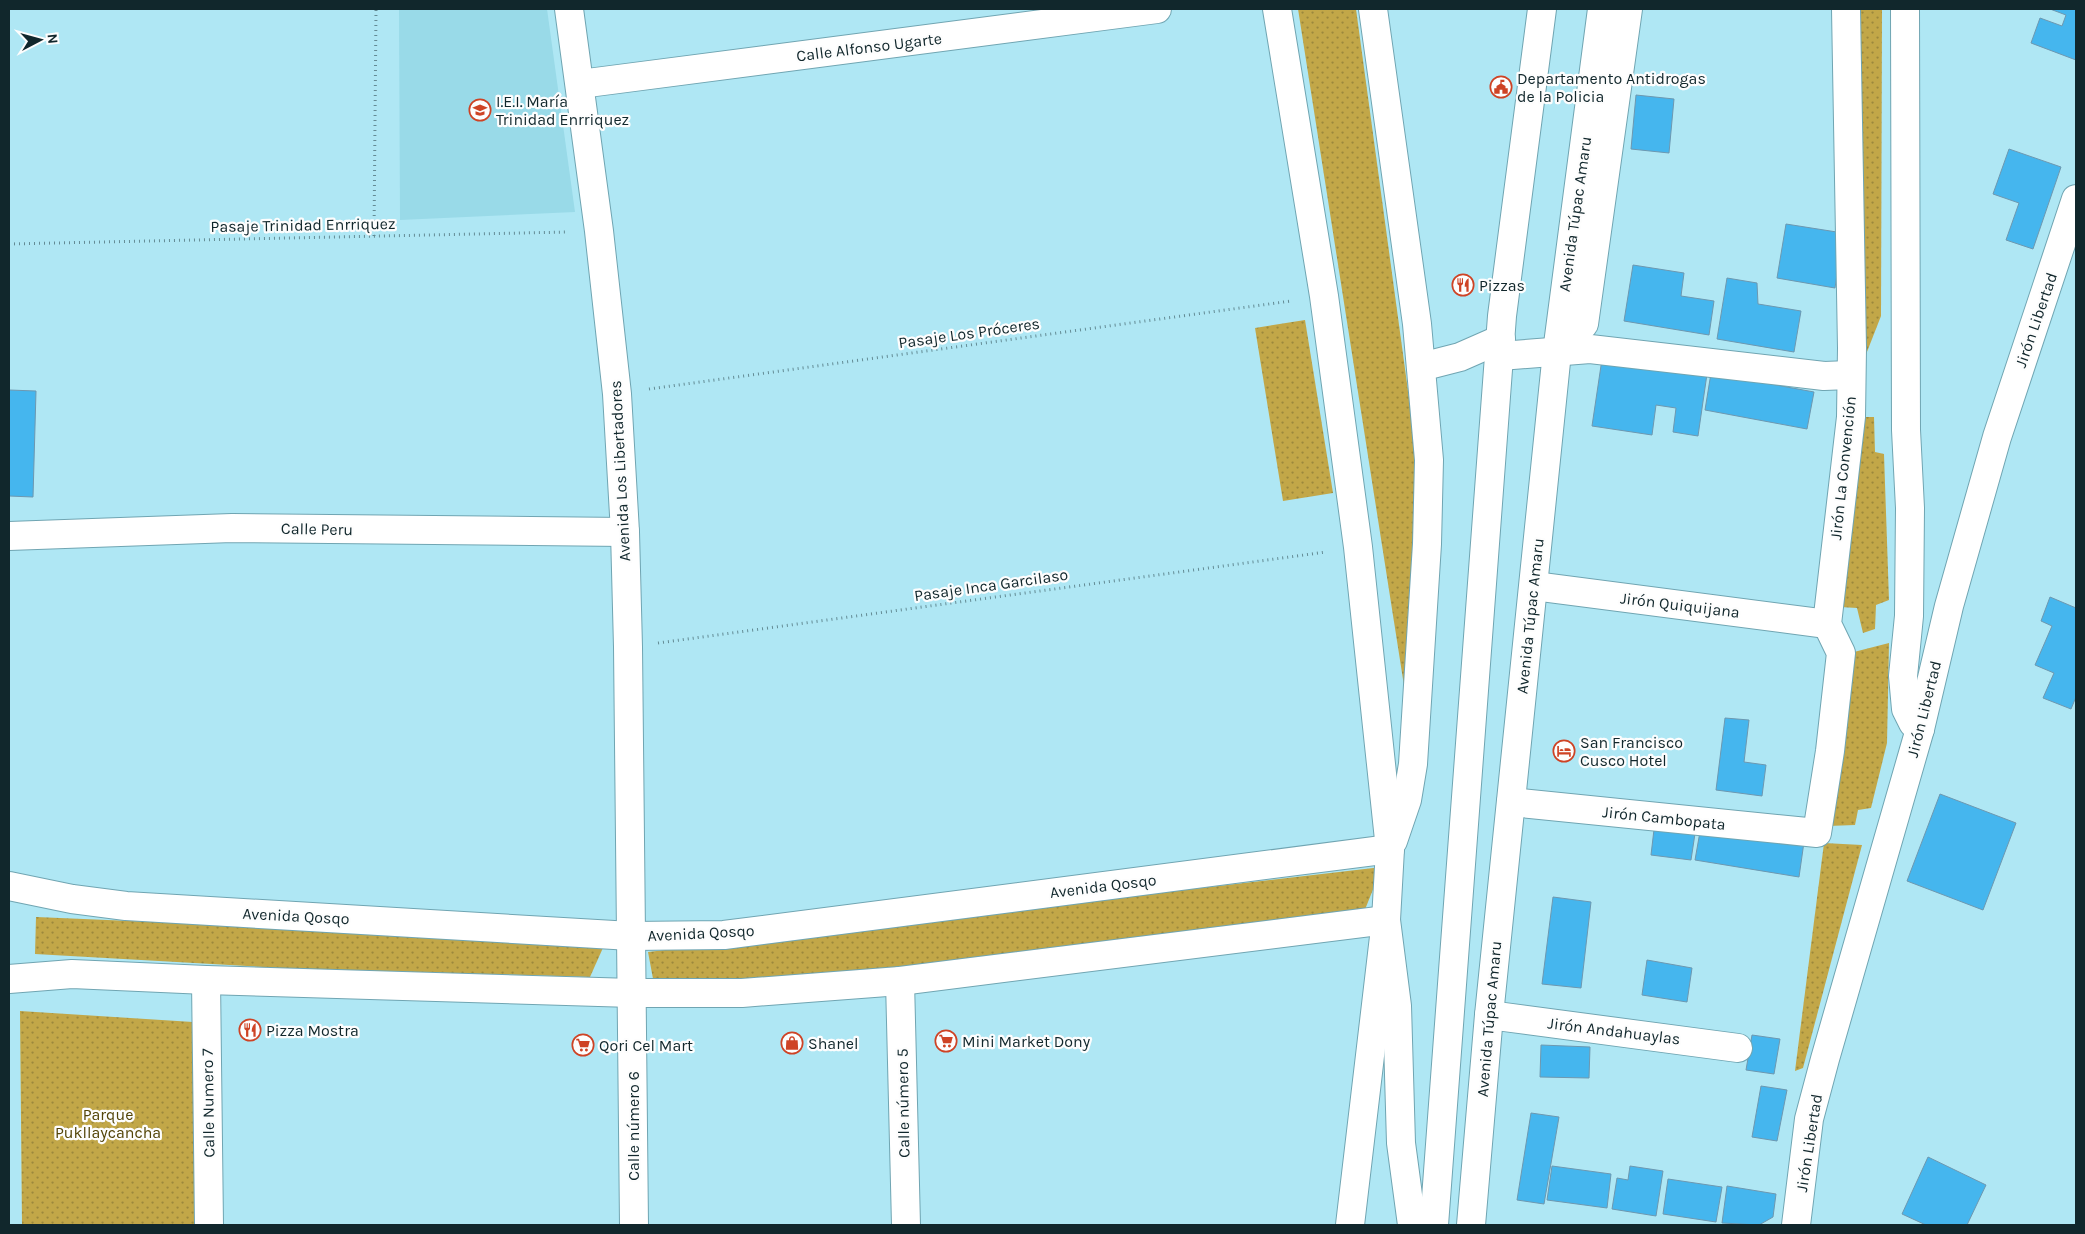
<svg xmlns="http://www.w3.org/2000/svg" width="2085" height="1234" font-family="Karla,sans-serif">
	<defs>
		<pattern id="grass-dots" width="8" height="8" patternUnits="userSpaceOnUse" patternTransform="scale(1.25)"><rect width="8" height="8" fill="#c2a748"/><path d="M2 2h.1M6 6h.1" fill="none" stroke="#9c883c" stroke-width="1.8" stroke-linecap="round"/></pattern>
	</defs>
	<rect width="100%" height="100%" fill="#afe7f4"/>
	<!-- built -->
	<polygon fill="#99dae8" points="399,9 547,9 575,212 400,220"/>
	<!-- grass -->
	<g fill="url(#grass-dots)">
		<polygon points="1298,9 1356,9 1417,457 1419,487 1405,692"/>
		<polygon points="1855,9 1882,9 1881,316 1865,357"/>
		<polygon points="1305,320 1333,493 1283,501 1255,328"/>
		<polygon points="1863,417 1874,417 1875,452 1884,454 1889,600 1876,605 1875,629 1863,633 1857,608 1840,607"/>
		<polygon points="1889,643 1887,743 1871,808 1858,810 1855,825 1828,826 1850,653"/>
		<polygon points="1824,843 1862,845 1803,1068 1795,1071"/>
		<polygon points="1382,867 1364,912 815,977 654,984 648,952"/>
		<polygon points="36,917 606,941 590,977 281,968 35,954"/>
		<polygon points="20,1011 193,1022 198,1225 22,1225"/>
	</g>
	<!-- building -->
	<g fill="#45b6ee" stroke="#6d98b0">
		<polygon points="2050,9 2076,9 2076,60 2031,43 2040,18 2062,26 2066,15"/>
		<polygon points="1636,95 1674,99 1669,153 1631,149"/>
		<polygon points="2009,149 2061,167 2033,249 2006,240 2019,203 1993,194"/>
		<polygon points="1786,224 1843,233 1835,288 1777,278"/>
		<polygon points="1633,265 1684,273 1681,296 1714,301 1709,335 1624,321"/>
		<polygon points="1727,278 1757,283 1758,304 1801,311 1794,352 1717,339"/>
		<polygon points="1602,359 1707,374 1698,436 1673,432 1676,408 1656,405 1652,435 1592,426"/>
		<polygon points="1711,373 1814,392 1807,429 1705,410"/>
		<polygon points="9,390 36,391 33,497 9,496"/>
		<polygon points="2050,597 2076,608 2076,697 2071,709 2043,698 2054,673 2035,665 2052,626 2041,621"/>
		<polygon points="1725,718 1749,720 1744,762 1766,765 1762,796 1716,790"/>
		<polygon points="1940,794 2016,823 1983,910 1907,881"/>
		<polygon points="1655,821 1696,827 1691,860 1651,855"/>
		<polygon points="1701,826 1804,842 1799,877 1695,860"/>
		<polygon points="1553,897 1591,902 1581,988 1542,984"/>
		<polygon points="1647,960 1692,968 1687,1002 1642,995"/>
		<polygon points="1752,1035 1780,1039 1774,1074 1746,1070"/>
		<polygon points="1541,1045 1590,1047 1589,1078 1540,1077"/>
		<polygon points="1761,1086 1787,1090 1777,1141 1752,1137"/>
		<polygon points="1531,1113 1559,1117 1544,1204 1517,1200"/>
		<polygon points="1928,1157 1986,1185 1967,1225 1926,1225 1902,1214"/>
		<polygon points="1552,1166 1611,1174 1607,1208 1547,1200"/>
		<polygon points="1630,1166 1663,1171 1656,1216 1612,1209 1617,1178 1628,1180"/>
		<polygon points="1668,1179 1722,1187 1716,1222 1663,1214"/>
		<polygon points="1727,1186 1776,1194 1773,1217 1759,1225 1722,1223"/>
	</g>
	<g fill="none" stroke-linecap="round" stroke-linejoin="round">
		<!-- minor casing -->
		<g stroke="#70a5b2" stroke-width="30">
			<g id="minor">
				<polyline points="569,9 599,231 617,394 625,532 628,647 634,1225"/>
				<polyline points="1277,9 1324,296 1358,547 1390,849 1386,920 1350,1225"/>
				<polyline points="1373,9 1417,324 1429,460 1427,544 1413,764 1407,800 1393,841"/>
				<polyline points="1905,9 1906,430 1910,508 1909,616 1903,676 1906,709 1913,723 1920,729"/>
				<polyline points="580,84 1157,9"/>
				<polyline points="1557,352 1584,324 1628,9"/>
				<polyline points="1500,356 1590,349 1824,376 1850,375"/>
				<polyline points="9,536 232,528 625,532"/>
				<polyline points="1534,586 1827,624"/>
				<polyline points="1511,802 1817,833 1830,751 1841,653 1827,624 1851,417 1852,348 1846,9"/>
				<polyline points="9,886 72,899 126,906 631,936 724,935 1390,849"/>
				<polyline points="9,979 72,974 206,980 632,993 742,993 900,981 1386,920"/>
				<polyline points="206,980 209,1225"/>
				<polyline points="900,981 906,1225"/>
				<polyline points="1489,1015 1738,1048"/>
				<polyline points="1796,1225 1809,1119 1825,1059 1920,729 1949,606 1997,437 2076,199"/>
			</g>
		</g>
		<!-- major casing -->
		<g stroke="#70a5b2" stroke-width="30">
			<g id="major">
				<polyline points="1421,367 1460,357 1501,339"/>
				<polyline points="1386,920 1397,1006 1401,1143 1412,1225"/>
				<polyline points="1434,1225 1502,316 1542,9"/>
				<polyline points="1471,1225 1489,1015 1557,352 1602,9"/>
			</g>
		</g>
		<!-- path -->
		<g stroke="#638b94" stroke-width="3" stroke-dasharray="1 4" stroke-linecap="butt">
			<polyline points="374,236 376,9"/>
			<polyline points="9,244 568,232"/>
			<polyline points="649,389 1291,301"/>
			<polyline points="658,643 1326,552"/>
		</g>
		<!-- minor -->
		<use href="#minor" stroke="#fff" stroke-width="28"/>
		<!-- major -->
		<use href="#major" stroke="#fff" stroke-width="28"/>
	</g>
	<!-- icons -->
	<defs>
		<g id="civic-ring" transform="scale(1.125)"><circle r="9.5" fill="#fdfdfd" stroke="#ce4325" stroke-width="1.5"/><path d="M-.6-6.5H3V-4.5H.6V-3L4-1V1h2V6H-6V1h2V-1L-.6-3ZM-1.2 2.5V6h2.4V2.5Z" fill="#ce4325"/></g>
		<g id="school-ring" transform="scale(1.125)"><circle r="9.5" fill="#fdfdfd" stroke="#ce4325" stroke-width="1.5"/><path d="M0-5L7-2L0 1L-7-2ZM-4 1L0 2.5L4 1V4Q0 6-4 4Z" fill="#ce4325"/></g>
		<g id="restaurant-ring" transform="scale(1.125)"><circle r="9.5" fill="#fdfdfd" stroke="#ce4325" stroke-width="1.5"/><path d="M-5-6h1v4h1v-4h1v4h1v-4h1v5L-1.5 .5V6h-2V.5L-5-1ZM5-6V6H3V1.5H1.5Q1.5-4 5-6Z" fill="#ce4325"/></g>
		<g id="hotel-ring" transform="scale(1.125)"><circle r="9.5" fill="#fdfdfd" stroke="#ce4325" stroke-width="1.5"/><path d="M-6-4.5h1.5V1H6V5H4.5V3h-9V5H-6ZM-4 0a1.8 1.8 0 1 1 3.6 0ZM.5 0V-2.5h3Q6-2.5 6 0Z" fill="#ce4325"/></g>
		<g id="supermarket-ring" transform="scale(1.125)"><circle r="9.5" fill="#fdfdfd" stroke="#ce4325" stroke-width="1.5"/><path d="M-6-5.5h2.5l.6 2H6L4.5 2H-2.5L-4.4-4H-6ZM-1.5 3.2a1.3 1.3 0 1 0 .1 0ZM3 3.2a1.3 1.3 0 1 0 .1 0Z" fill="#ce4325"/></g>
		<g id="shop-ring" transform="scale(1.125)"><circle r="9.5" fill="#fdfdfd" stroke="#ce4325" stroke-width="1.5"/><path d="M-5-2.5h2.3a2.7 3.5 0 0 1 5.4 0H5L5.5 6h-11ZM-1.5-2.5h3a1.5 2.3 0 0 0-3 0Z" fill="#ce4325"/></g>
	</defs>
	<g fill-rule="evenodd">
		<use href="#civic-ring" x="1501" y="87"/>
		<use href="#school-ring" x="480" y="110"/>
		<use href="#restaurant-ring" x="1463" y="285"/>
		<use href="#hotel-ring" x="1564" y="751"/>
		<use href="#restaurant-ring" x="250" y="1030"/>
		<use href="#supermarket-ring" x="946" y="1041"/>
		<use href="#shop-ring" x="792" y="1043"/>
		<use href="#supermarket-ring" x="583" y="1045"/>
	</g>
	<g text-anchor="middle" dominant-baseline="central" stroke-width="4.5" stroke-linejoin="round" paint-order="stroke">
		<!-- street labels -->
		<g font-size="16" fill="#11272c" stroke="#fdfdfd">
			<text transform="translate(869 47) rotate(-7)">Calle Alfonso Ugarte</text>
			<text transform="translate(1575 214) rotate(-82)">Avenida Túpac Amaru</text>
			<text transform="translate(303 225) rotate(-1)">Pasaje Trinidad Enrriquez</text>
			<text transform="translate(2036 320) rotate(-71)">Jirón Libertad</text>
			<text transform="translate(969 333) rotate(-8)">Pasaje Los Próceres</text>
			<text transform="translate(1843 468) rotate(-84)">Jirón La Convención</text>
			<text transform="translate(620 471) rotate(-93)">Avenida Los Libertadores</text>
			<text transform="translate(317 529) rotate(1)">Calle Peru</text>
			<text transform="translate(991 585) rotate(-8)">Pasaje Inca Garcilaso</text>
			<text transform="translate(1680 605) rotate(7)">Jirón Quiquijana</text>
			<text transform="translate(1530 616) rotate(-84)">Avenida Túpac Amaru</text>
			<text transform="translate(1924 709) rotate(-76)">Jirón Libertad</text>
			<text transform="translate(1664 818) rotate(6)">Jirón Cambopata</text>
			<text transform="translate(1103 886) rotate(-7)">Avenida Qosqo</text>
			<text transform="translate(296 916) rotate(3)">Avenida Qosqo</text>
			<text transform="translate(701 933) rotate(-3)">Avenida Qosqo</text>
			<text transform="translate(1489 1019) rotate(-85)">Avenida Túpac Amaru</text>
			<text transform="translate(1614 1031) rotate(7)">Jirón Andahuaylas</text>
			<text transform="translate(208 1103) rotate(-91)">Calle Numero 7</text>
			<text transform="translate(903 1103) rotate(-91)">Calle número 5</text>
			<text transform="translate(633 1126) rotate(-90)">Calle número 6</text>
			<text transform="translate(1809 1143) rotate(-81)">Jirón Libertad</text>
		</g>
		<!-- poi labels -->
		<g font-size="16" fill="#11272c" stroke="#fdfdfd" text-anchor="start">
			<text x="1517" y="78">Departamento Antidrogas<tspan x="1517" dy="18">de la Policia</tspan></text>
			<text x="496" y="101">I.E.I. María<tspan x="496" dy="18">Trinidad Enrriquez</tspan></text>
			<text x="1479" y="285">Pizzas</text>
			<text x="1580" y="742">San Francisco<tspan x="1580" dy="18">Cusco Hotel</tspan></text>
			<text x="266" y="1030">Pizza Mostra</text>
			<text x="962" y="1041">Mini Market Dony</text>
			<text x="808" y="1043">Shanel</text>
			<text x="599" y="1045">Qori Cel Mart</text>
		</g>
		<!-- park labels -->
		<g font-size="16" fill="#534407" stroke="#fdfdfd">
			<text x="108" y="1114">Parque<tspan x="108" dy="18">Pukllaycancha</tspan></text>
		</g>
	</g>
	<!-- border -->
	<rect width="2085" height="1234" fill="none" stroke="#11272c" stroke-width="20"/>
	<!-- north arrow -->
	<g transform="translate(40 40) rotate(84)" stroke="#fdfdfd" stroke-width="4" paint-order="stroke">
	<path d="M0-4L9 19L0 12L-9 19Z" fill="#11272c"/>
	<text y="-8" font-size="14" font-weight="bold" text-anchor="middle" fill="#11272c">N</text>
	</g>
</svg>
